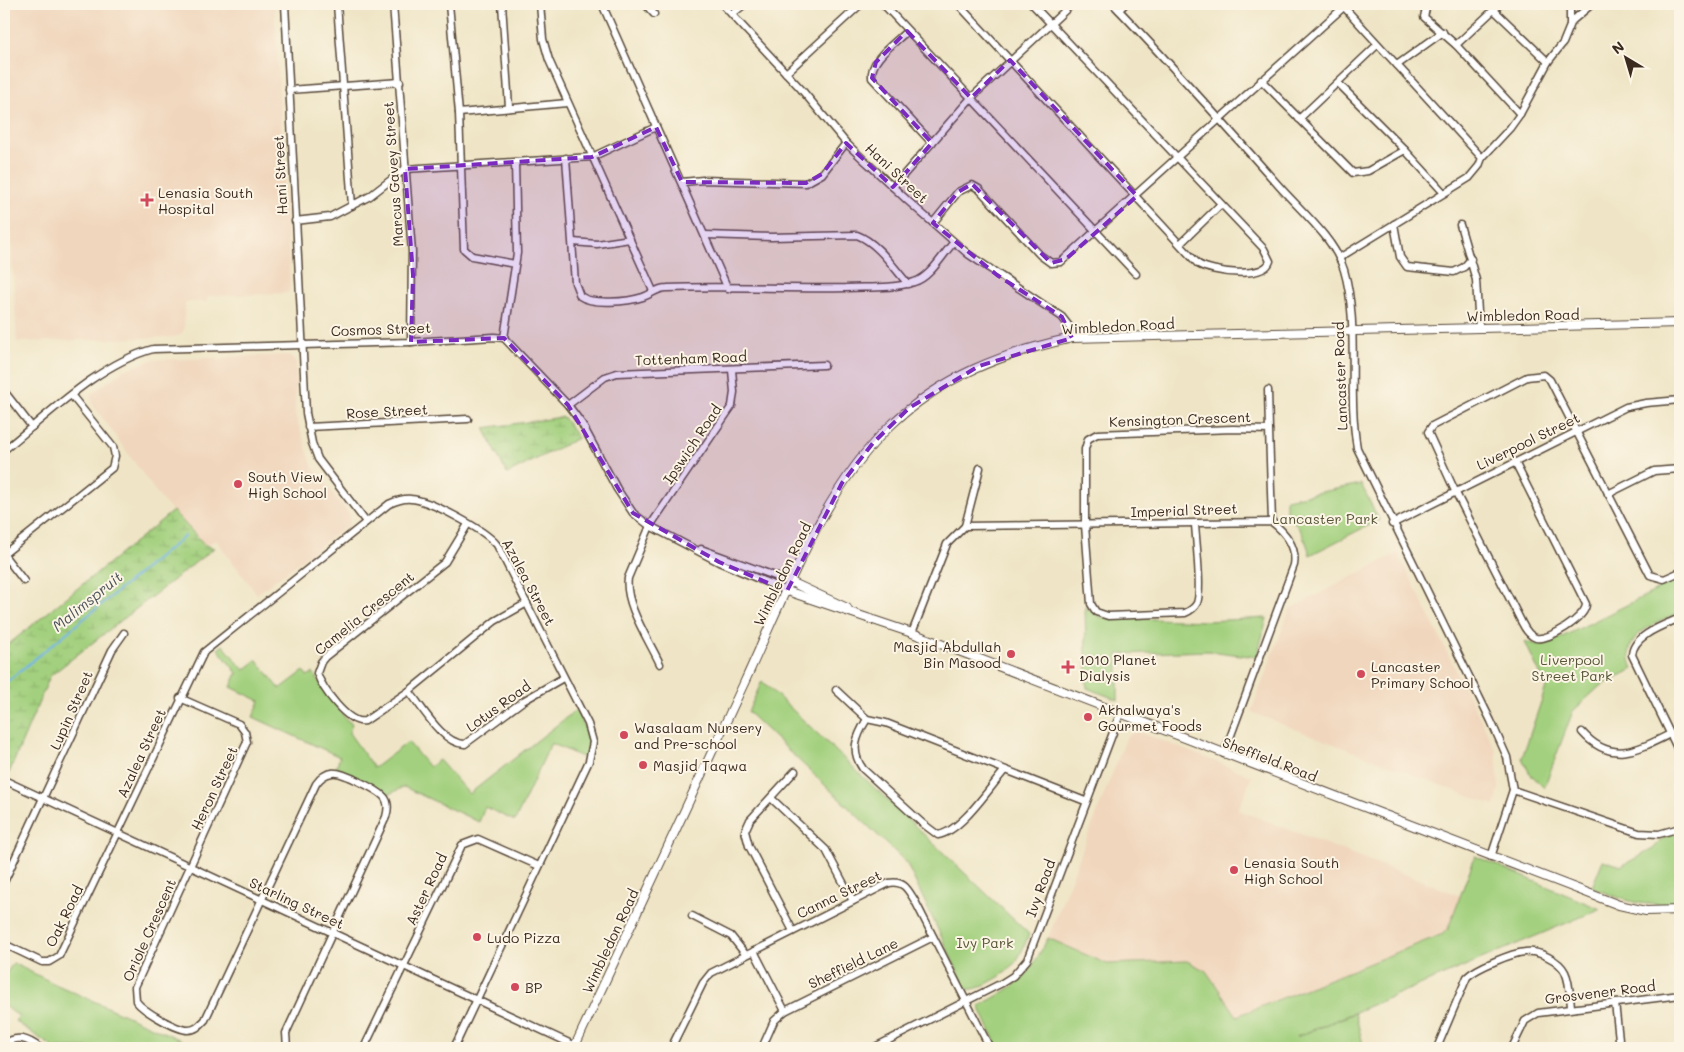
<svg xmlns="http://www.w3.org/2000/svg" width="1684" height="1052" font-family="Mali,sans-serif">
	<defs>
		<pattern id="wetland-marsh" width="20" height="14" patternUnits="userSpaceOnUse" patternTransform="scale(1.25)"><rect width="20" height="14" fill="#a3d07e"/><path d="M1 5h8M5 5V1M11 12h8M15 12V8" fill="none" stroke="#8db36c"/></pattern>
	</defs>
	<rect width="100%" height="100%" fill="#fcf5e5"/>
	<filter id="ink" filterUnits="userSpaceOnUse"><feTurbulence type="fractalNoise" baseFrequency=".02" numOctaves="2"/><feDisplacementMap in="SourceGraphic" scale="10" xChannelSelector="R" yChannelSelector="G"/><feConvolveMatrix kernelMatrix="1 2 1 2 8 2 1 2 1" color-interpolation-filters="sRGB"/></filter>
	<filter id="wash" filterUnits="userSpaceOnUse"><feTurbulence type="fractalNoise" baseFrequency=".0096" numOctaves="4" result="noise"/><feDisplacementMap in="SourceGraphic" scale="20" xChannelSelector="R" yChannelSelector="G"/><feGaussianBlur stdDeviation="1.12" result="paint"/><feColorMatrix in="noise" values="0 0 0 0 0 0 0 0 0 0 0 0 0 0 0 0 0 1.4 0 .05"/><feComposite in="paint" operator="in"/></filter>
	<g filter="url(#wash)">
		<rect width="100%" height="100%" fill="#efe5c6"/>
		<!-- built -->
		<g fill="#f0d6bc">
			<polygon points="4,4 274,4 290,287 288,293 208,296 206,302 185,302 184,330 180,335 173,337 17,342 4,114"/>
			<polygon points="289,355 296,362 295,414 313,468 350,515 349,524 257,594 216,540 205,545 161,499 93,405 91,394 124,370 152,360 217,358 219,361 230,357"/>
			<polygon points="1398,553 1496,751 1499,788 1495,806 1251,712 1290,609"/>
			<polygon points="1137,731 1252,776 1238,810 1461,896 1448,929 1443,934 1237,1016 1206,971 1187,962 1107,964 1048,938 1127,736"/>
		</g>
		<!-- green -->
		<g fill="#a3d07e" stroke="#6f7d4e">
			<path d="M1361,484L1379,520L1310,555C1306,539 1299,525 1286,514V499Z"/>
			<path d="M1680,576V612C1654,626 1618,633 1633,669L1599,687L1573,711L1544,788L1529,772L1522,758L1546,687L1525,642L1542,645L1554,641L1653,592Z"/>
			<polygon points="1085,607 1100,617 1206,621 1267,618 1257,657 1209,651 1118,654 1118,700 1087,688"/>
			<path d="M223,645L244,670L257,660L280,689L304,671L307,676L313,673L345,718L352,724L349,733L374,768L408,742L429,767L439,760L469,794L576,710C585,727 591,739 586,759L551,743L515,821L485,807L479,822L404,787L389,794L336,767L340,757L253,717L260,701L231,687L237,673L218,649Z"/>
			<path d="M762,681L1029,934C1019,960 1014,970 988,983C980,987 976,990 966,989L906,862L748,712Z"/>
			<path d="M1680,831V903C1642,907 1627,902 1592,887L1603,860L1621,866L1653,849L1663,838Z"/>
			<path d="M1475,856L1600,909L1296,1037L1355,1013L1364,1048H998L979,1006C1021,983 1026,980 1048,938L1107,964L1187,961L1206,971L1237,1016L1443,934L1448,929Z"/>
			<polygon points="13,963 55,984 199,1048 54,1048 15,1021 19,1016 4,1006 4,977"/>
		</g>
		<!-- wetland -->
		<g fill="url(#wetland-marsh)" stroke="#6f7d4e">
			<polygon points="563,417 578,438 507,474 484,428"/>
			<polygon points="173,511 205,545 214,548 50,676 9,773 4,770 4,648"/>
		</g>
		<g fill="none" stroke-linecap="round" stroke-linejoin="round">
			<!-- stream -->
			<polyline stroke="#75b6e9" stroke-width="2" points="4,684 185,536"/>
		</g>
	</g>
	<g filter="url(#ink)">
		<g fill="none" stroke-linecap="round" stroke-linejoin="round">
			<!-- minor casing -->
			<g stroke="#564637" stroke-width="9">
				<g id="minor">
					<polyline points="285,4 306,413 312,443 318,459 366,522"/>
					<polyline points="337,4 352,206"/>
					<polyline points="393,4 412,252 411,342"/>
					<polyline points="449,4 459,113 464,249 472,256 515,264"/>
					<polyline points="502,4 509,107"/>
					<polyline points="540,4 543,39 549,60 653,291"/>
					<polyline points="602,4 728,289"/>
					<polyline points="645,4 654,14"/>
					<polyline points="722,4 801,89 846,143 908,201 968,254 1062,317 1069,326 1072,338"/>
					<polyline points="883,4 1136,274"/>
					<path d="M958,4L1198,264C1212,272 1264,280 1270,261L1264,249L1032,4"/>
					<path d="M1113,4C1170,63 1225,125 1279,186C1301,211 1334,238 1344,270C1360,324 1347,391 1357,448L1491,721L1507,757L1513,790L1491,857"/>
					<polyline points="1427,4 1424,17 1456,45 1520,114"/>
					<polyline points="1570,4 1570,24"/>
					<polyline points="1344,7 1482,158"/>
					<polyline points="1119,10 1125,4"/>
					<polyline points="1494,10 1548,62"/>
					<polyline points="732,14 745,4"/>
					<path d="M907,31C895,43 869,60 872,78L932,143"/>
					<polyline points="1456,45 1500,4"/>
					<polyline points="1397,65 1443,32"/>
					<polyline points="786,73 861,4"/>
					<polyline points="1261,80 1353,173 1368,171 1405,150"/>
					<polyline points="1338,83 1405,150 1444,193"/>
					<polyline points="289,90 400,82"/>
					<polyline points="459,113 567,103"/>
					<polyline points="1299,119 1377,45"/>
					<path d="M566,158L575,283L580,296C592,305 628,302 643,297C652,294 657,288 667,288C727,286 787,289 846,288C868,287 893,289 914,282C930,278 943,254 954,242"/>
					<polyline points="682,182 703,180 806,183 822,174 846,143"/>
					<polyline points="893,187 971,98 1072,4"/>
					<polyline points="295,221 330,217 370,196 405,169 592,157 656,127"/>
					<polyline points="933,223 958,192 972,185 979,189 1040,255 1051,263 1061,262 1347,4"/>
					<polyline points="1394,224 1400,257 1407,267 1454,272 1464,267 1471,259"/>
					<polyline points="1460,225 1476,280 1479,328"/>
					<path d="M705,235L771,237L857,235C878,243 893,267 908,284"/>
					<polyline points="573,242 597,244 630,239"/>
					<polyline points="1180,244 1221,204"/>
					<polyline points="1339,258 1469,178 1479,166 1482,158 1510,128 1520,114 1548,62 1563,43 1572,21 1592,4"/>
					<polyline points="504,338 517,253 515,162"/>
					<polyline points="1268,390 1269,430"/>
					<polyline points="4,391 32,427"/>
					<polyline points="568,405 605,377 617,373 824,365"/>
					<polyline points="308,427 468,419"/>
					<path d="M4,450C48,415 98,364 153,349L411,342L494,337L504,338L568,405L582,424L617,489L633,513L650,526L719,562L787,591"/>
					<path d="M1515,462L1586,604C1586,618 1548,641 1536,638C1529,636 1525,629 1522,623L1455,491L1428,432L1432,426L1527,377L1544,375L1550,380L1650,575L1664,579L1680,572"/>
					<polyline points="1608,494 1654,471 1680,469"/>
					<path d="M468,524L445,562L325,657L321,662L317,673C322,688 348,725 365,721L409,691L495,621L527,603"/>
					<path d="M1195,524C1196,541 1202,591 1197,603C1194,609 1190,611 1185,613L1108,616L1096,612L1091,604L1085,525V449L1088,439L1097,434L1233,429L1269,430L1272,522"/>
					<polyline points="1392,524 1626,407 1646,403 1680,400"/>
					<polyline points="965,526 980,468"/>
					<polyline points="701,549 791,582"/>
					<polyline points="4,554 112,468 115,456 113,447 72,396"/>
					<polyline points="4,555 24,581"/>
					<path d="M1680,618C1664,625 1633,635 1632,655L1680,754"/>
					<path d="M912,633L947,544L965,526L1272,522C1286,533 1297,547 1294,565L1224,754"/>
					<path d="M660,664C649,640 624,604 628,578L650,526L732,406L734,392L732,370"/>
					<polyline points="836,690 867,719"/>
					<path d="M409,691C422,707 443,745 465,744L523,701L563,678"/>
					<path d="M180,698L239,724L245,732L247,742L135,987L136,1001C143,1011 177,1030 188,1030C196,1030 200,1025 205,1020L316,784C320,778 324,774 332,773C341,771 379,790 385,798C389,804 388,810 386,817L286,1033L287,1048"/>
					<path d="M1582,732C1611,765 1638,750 1670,734"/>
					<path d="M1005,770C990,787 961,832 938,835L922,823L863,769C850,751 856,737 867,719L886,723L1085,801"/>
					<polyline points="4,780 580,1048"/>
					<polyline points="1513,790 1639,833 1659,834 1680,828"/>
					<polyline points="771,798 826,850 853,901"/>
					<polyline points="4,882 112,650 124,633"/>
					<polyline points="692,916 731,936 746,955"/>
					<polyline points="793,931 749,846 745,831 750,820 795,771"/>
					<path d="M4,944L42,962H49L59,956L204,652L389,504C396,501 404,498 411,499C430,500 485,530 497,545L588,724L593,742L589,761L454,1048"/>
					<polyline points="754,951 785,1011"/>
					<polyline points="1615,1003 1620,1048"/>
					<path d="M4,1045C16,1034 28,1039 40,1048"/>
					<polyline points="364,1048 462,845 478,839 539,866"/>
					<path d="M671,1048L703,983L711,973L889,883C904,880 908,890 915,901L990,1048"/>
					<polyline points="762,1048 774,1021 785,1011 933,937"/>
					<polyline points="873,1048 1002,983 1013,976 1027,960 1120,714"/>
					<path d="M1437,1048L1467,977C1476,968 1512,953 1525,952C1538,950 1559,960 1565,972C1570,982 1570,997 1571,1007"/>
					<polyline points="1512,1048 1525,1021 1538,1013 1680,995"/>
				</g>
			</g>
			<!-- tertiary casing -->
			<g stroke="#564637" stroke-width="10">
				<g id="tertiary">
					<polyline points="791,582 847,608"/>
					<polyline points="787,591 912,633 1619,905 1646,911 1680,910"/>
					<path d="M574,1048C631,926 688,804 745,681C784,597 823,490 890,426C942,376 1003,353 1072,338L1680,323"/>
				</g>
			</g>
			<!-- minor -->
			<use href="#minor" stroke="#fff" stroke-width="6"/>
			<!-- tertiary -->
			<use href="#tertiary" stroke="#fff" stroke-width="8"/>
		</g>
	</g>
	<!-- marked area -->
	<path fill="#7b2cbf" fill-opacity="0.2" stroke="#7b2cbf" stroke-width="4" stroke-dasharray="10 6" stroke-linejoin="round" d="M907,31L971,98L1010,60L1137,196L1066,259L1051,263L972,184L958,192L933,223L997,275L1062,317L1072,338L979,366L909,408L873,443L842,483L787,591L719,562L633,513L568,405L504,338L411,342L413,275L405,169L592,157L656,127L682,182L806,183L822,174L846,143L893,187L932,143L872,78L876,62Z"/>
	<!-- markers -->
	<g fill="#d1495b" stroke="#fcf5e5" stroke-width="2">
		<path d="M144.5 192.5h5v5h5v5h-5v5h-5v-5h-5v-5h5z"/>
		<circle cx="238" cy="484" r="5"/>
		<circle cx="1011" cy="654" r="5"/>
		<path d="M1065.5 659.5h5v5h5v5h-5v5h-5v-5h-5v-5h5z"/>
		<circle cx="1361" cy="674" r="5"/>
		<circle cx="1088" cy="717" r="5"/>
		<circle cx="624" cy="735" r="5"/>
		<circle cx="643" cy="765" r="5"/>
		<circle cx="1234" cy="870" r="5"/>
		<circle cx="477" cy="937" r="5"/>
		<circle cx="515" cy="987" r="5"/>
	</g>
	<g text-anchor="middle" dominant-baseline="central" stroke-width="4" stroke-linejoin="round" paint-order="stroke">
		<!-- street labels -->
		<g font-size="14" fill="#3b2a1e" stroke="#fcf5e5">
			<text transform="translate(897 173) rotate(43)">Hani Street</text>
			<text transform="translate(393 174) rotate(-94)">Marcus Gavey Street</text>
			<text transform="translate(280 175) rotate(-93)">Hani Street</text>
			<text transform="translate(1523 315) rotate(-1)">Wimbledon Road</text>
			<text transform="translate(1118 326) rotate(-3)">Wimbledon Road</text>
			<text transform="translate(381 329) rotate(-2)">Cosmos Street</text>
			<text transform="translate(691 358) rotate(-2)">Tottenham Road</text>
			<text transform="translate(1340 376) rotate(-92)">Lancaster Road</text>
			<text transform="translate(387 411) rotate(-3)">Rose Street</text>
			<text transform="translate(1180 419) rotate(-2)">Kensington Crescent</text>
			<text transform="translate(1528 441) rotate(-26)">Liverpool Street</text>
			<text transform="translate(692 444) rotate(-56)">Ipswich Road</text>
			<text transform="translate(1184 510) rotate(-2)">Imperial Street</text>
			<text transform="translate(782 574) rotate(-64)">Wimbledon Road</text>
			<text transform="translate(529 582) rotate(62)">Azalea Street</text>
			<text transform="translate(364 613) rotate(-39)">Camelia Crescent</text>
			<text transform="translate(498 706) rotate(-36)">Lotus Road</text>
			<text transform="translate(71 710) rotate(-66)">Lupin Street</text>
			<text transform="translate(141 753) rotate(-65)">Azalea Street</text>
			<text transform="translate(1270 759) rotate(21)">Sheffield Road</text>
			<text transform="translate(214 788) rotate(-65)">Heron Street</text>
			<text transform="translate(1040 888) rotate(-70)">Ivy Road</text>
			<text transform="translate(426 889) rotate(-65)">Aster Road</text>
			<text transform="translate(839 894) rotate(-26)">Canna Street</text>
			<text transform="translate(297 903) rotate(25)">Starling Street</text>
			<text transform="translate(64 916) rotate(-64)">Oak Road</text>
			<text transform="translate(149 930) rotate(-66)">Oriole Crescent</text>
			<text transform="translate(610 941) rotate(-65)">Wimbledon Road</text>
			<text transform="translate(853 963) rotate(-26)">Sheffield Lane</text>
			<text transform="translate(1600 992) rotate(-7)">Grosvener Road</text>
		</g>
		<!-- poi labels -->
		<g font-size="14" fill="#3b2a1e" stroke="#fcf5e5" text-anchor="start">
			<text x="158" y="192">Lenasia South<tspan x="158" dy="16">Hospital</tspan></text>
			<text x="248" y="476">South View<tspan x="248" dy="16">High School</tspan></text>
			<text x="1001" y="646" text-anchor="end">Masjid Abdullah<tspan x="1001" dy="16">Bin Masood</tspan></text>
			<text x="1079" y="659">1010 Planet<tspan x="1079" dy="16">Dialysis</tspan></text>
			<text x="1371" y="666">Lancaster<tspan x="1371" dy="16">Primary School</tspan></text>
			<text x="1098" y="709">Akhalwaya's<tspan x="1098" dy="16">Gourmet Foods</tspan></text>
			<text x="634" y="727">Wasalaam Nursery<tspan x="634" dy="16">and Pre-school</tspan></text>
			<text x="653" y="765">Masjid Taqwa</text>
			<text x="1244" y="862">Lenasia South<tspan x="1244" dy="16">High School</tspan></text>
			<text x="487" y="937">Ludo Pizza</text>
			<text x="525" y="987">BP</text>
		</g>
		<!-- park labels -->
		<g font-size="14" fill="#555436" stroke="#fcf5e5">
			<text x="1325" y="518">Lancaster Park</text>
			<text x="1572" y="659">Liverpool<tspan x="1572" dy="16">Street Park</tspan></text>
			<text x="985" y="942">Ivy Park</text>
		</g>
		<!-- water labels -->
		<g font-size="15" font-style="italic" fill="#4c545b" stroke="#fcf5e5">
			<text transform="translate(87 601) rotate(-39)">Malimspruit</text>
		</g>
	</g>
	<!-- margin -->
	<rect width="1684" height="1052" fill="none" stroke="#fcf5e5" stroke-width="20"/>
	<!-- north arrow -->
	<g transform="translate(1626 58) rotate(322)" stroke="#fcf5e5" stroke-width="4" paint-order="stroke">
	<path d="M0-4L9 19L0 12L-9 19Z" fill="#3b2a1e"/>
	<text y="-8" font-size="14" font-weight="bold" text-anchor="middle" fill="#3b2a1e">N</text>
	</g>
</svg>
